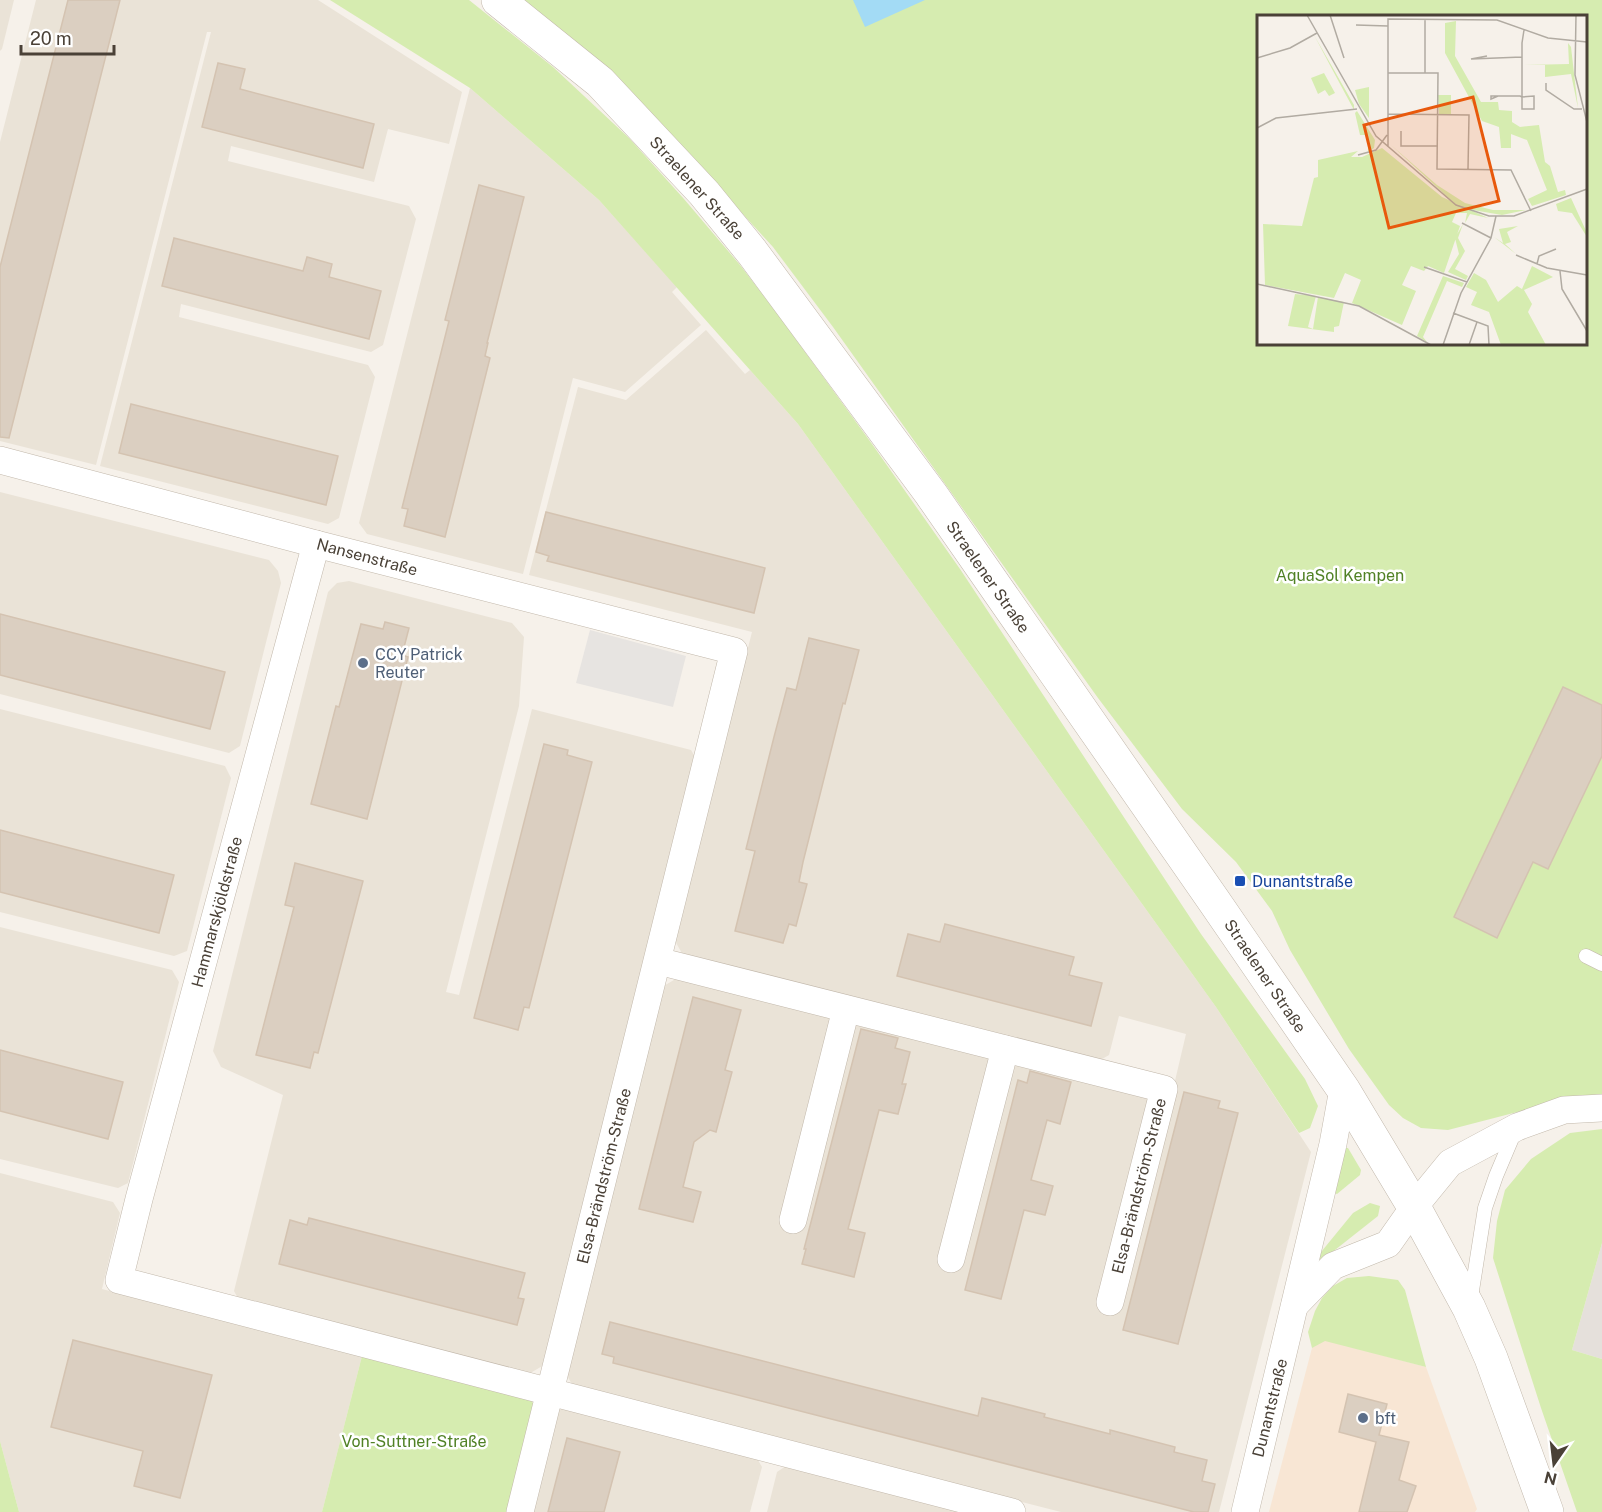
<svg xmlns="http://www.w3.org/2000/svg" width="1602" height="1512" font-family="'Public Sans',sans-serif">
	<rect width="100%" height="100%" fill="#f6f1ea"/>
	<!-- residential -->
	<g fill="#eae3d7">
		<polygon points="0,0 14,0 2,49 0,51"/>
		<polygon points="36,0 318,0 462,92 449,144 388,129 374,182 231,146 228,161 409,206 416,219 383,345 371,352 181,304 179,317 368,365 375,377 339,518 328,524 100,466 211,32 207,32 96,465 0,441 0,142"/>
		<polygon points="470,88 599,200 677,287 672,292 701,325 625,392 573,378 523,574 367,534 359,523"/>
		<polygon points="706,330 745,374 750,370 798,424 1216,1007 1311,1152 1219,1512 1061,1512 574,1388 564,1370 662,987 679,977 829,1015 849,1030 860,1023 987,1055 1008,1070 1019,1063 1170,1102 1186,1034 1119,1016 1109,1055 1097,1062 684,957 674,939 752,632 529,575 578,387 626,400"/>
		<polygon points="0,492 269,560 278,571 281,583 240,746 229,753 0,694"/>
		<polygon points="349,581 512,623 524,637 519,706 446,992 459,995 532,709 691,750 698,762 544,1365 527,1375 240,1302 234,1291 283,1095 221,1067 213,1051 328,592 337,583"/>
		<polygon points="0,709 225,766 231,778 187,951 174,956 0,912"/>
		<polygon points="0,927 172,970 179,982 128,1183 118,1188 0,1159"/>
		<polygon points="0,1173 113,1202 120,1213 102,1289 362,1356 322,1512 19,1512 0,1441"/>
		<polygon points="564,1407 755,1455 762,1467 750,1512 528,1512 553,1414"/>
		<polygon points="789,1464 966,1512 767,1512 777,1472"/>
	</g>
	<!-- commercial -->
	<polygon fill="#f8e6d4" points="1325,1340 1426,1367 1477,1509 1475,1512 1269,1512 1312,1348"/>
	<!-- industrial -->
	<polygon fill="#e5e0db" points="1602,1243 1602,1359 1572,1350"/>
	<!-- green -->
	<g fill="#d6ecb0" fill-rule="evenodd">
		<polygon points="330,0 469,0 553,67 629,138 684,199 740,265 776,312 872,444 960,569 1201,934 1305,1079 1318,1106 1310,1128 1299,1133 1216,1007 798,424 599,200 470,88"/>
		<path d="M522,0H1602V1094L1567,1099L1448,1130L1421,1128L1403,1118L1389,1105L1349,1049L1290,950L1272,911L1236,862L1182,809L1098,698L833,327L773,247L708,176ZM1258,16H1586V344H1258Z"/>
		<polygon points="1602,1129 1602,1243 1572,1350 1602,1359 1602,1512 1577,1512 1541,1408 1493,1258 1497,1221 1505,1190 1531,1159 1570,1133"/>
		<polygon points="1343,1148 1348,1148 1361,1170 1360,1175 1337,1194 1332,1192"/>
		<polygon points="1370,1203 1380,1206 1378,1216 1321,1261 1317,1257 1353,1213"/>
		<polygon points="1369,1276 1398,1280 1405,1290 1426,1367 1325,1341 1312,1348 1308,1332 1315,1311 1322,1298 1333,1286 1347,1278"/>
		<polygon points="362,1356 530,1398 537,1410 511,1512 322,1512"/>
		<polygon points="0,1441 19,1512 0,1512"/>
	</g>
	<!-- parking -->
	<polygon fill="#e7e4e1" points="590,630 686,656 673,707 576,683"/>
	<!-- water -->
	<polygon fill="#a3dbf5" points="853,0 925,0 865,27"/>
	<!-- building -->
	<g fill="#dbcfc1" stroke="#d4c3b1" stroke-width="1.5">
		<polygon points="68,0 120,0 9,438 0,437 0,267"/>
		<polygon points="218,63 245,69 240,89 374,124 363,168 202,127"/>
		<polygon points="479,185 524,197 487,343 488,343 485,356 490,358 445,537 404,526 408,509 402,508 449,321 445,320"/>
		<polygon points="174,238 303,271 307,257 332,264 329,277 381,291 369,339 162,286"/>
		<polygon points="131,404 338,456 326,505 119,453"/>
		<polygon points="546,512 765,568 754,613 547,561 549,556 536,552"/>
		<polygon points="0,614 225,672 210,729 0,675"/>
		<polygon points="385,622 409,628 402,655 408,657 367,819 311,804 336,706 339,707 361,624 383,629"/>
		<polygon points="809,638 859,650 845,704 843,703 803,862 799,882 807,884 796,926 789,924 783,943 735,931 755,851 746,849 774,737 787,688 796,690"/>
		<polygon points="1563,687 1602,705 1602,756 1548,869 1533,862 1497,938 1454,917"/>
		<polygon points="544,744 568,750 567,755 592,762 529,1008 524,1007 518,1030 474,1018"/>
		<polygon points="0,830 174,875 159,933 0,892"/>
		<polygon points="295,863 363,881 318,1053 314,1052 310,1068 256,1055 294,907 285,905"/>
		<polygon points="945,924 1074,957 1069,975 1102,983 1091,1026 897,976 908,934 940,942"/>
		<polygon points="693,997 741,1010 725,1070 732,1072 716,1132 710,1130 694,1142 683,1187 701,1192 693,1222 639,1209"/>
		<polygon points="861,1029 898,1038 895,1048 910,1052 902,1084 906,1084 898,1114 879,1110 848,1229 865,1233 854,1277 802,1264 806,1249 804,1249"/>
		<polygon points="0,1050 123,1082 108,1139 0,1111"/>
		<polygon points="1030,1071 1071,1082 1060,1124 1047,1120 1031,1180 1053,1186 1045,1215 1024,1210 1001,1299 965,1290 1018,1080 1027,1083"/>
		<polygon points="1184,1092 1220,1101 1218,1108 1238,1113 1178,1344 1123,1330"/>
		<polygon points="309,1218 525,1273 518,1298 524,1299 517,1325 279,1264 290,1220 307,1225"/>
		<polygon points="610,1322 978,1416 982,1398 1045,1414 1044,1417 1110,1434 1110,1430 1175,1447 1174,1452 1207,1460 1202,1481 1215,1484 1208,1512 1194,1512 613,1363 614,1357 602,1354"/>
		<polygon points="73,1340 212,1375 180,1498 134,1486 143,1451 51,1427"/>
		<polygon points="1348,1394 1387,1404 1379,1435 1409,1442 1399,1480 1416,1486 1407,1512 1359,1512 1376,1442 1339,1432"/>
		<polygon points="567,1438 620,1452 604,1512 548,1512"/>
	</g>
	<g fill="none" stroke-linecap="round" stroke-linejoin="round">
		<!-- service casing -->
		<g stroke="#c2b8ab" stroke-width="15">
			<g id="service">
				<polyline points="1586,956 1602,964"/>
				<polyline points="1471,1297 1485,1208 1496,1176 1515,1131"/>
			</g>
		</g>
		<!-- minor casing -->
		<g stroke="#c2b8ab" stroke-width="28">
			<g id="minor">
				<polyline points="0,460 316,544 734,651 520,1512"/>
				<polyline points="316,544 139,1199 119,1280 1012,1512"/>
				<polyline points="658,961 1164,1089 1110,1302"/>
				<polyline points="793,1220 846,1009"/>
				<polyline points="951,1259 1005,1049"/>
				<polyline points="1295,1305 1333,1266 1388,1244 1414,1207 1450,1163 1517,1127 1564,1110 1602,1108"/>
				<polyline points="1245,1512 1333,1144 1343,1089"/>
			</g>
		</g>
		<!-- tertiary casing -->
		<g stroke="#c2b8ab" stroke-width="34">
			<polyline id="tertiary" points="498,0 600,82 704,193 752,252 931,494 1214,901 1343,1089 1414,1207 1469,1308 1491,1358 1547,1512"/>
		</g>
		<!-- service -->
		<use href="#service" stroke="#fff" stroke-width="14"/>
		<!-- minor -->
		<use href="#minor" stroke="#fff" stroke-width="27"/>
		<!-- tertiary -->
		<use href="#tertiary" stroke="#fff" stroke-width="33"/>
	</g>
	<!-- markers -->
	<g fill="#5c6f8a" stroke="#fff" stroke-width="2">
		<circle cx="363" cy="663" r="6"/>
		<circle cx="1363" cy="1418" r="6"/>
	</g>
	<rect fill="#1a4fb4" stroke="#fff" stroke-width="2" x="1234" y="875" width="12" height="12" rx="3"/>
	<g text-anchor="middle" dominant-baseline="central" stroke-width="5" stroke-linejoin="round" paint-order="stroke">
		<!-- street labels -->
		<g font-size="16" fill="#4a4137" stroke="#fff">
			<text transform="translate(697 188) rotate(48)">Straelener Straße</text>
			<text transform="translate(367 557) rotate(15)">Nansenstraße</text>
			<text transform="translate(988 577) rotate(55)">Straelener Straße</text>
			<text transform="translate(217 912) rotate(-75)">Hammarskjöldstraße</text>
			<text transform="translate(1265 976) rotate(56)">Straelener Straße</text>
			<text transform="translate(604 1176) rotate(-76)">Elsa-Brändström-Straße</text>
			<text transform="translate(1139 1186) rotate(-76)">Elsa-Brändström-Straße</text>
			<text transform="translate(1270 1408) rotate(-76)">Dunantstraße</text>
		</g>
		<!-- park labels -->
		<g font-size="16" fill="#508125" stroke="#fff">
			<text x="1340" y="575">AquaSol Kempen</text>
			<text x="414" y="1441">Von-Suttner-Straße</text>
		</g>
		<!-- service labels -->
		<g font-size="16" fill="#4e5e75" stroke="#fff" text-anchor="start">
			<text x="375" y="654">CCY Patrick<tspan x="375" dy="18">Reuter</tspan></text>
			<text x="1375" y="1418">bft</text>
		</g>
		<!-- transit labels -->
		<g font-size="16" fill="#164399" stroke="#fff" text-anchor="start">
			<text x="1252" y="881">Dunantstraße</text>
		</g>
	</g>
	<!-- overview -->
	<g transform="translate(1257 15)">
		<rect width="330" height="330" fill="#f6f1ea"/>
		<path d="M199,6L198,41L224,87H241L242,95L255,96V107L263,112L282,110L288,147L293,151L301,177L308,175L309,180L275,191L271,184L290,175L270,125L254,119V133H244L242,112L225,106L188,38V8ZM57,20L97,90V95L75,54ZM311,28L314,32L321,93L314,59L288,62V50H266L312,49ZM67,58L78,78L72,81L68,75L61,79L54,63ZM112,72V103L114,106L102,89L98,75ZM181,80H194V99H182ZM100,96L118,125L117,133L111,137V120H103L98,98ZM134,130L180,170L208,188L236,195H269L245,200L210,194L196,187ZM125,133L185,182L231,203L213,199L208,208L210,198H199L195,207L203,211L187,258L171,251L167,256L154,251L145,270L159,276L145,310L95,288L104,265L88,258L77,283L8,270L6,209L45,211L57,163L61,162V145L101,136L94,142H105ZM314,183L330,218V222L315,198L301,196L299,189ZM206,209L201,223L208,236L198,254L211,261L209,265L191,257L202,239L198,223ZM261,211L250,217L254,227L248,229L259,239L237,222L246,228L242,214ZM275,251L296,262L267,275L275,289L271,297L289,330H244L232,297L214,290L220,277L209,272L217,258L229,265L241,287L260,271L265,274ZM186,261L207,268L205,272L190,266L166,322L170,327L160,321ZM38,279L59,281L51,312L56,314L61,282L87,287L82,311L77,312V317L31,311Z" fill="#d6ecb0"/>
		<path fill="none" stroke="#b1aba2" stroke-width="1.5" d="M50,0L119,121L199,190L232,201H257L330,174M73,0L87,43M319,0L318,60L330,107M99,10L131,11M230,41L214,44L265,42M0,43L33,33L60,18M131,58H181L180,154L254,155L274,196M168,58V5M289,68V75L317,94H325M241,81L234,84V81H263L265,82L277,81V94H265V28L267,15M131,99L212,100L211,154M0,113L19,103L100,94M144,116V131H180M131,132V4L240,5L291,23L330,27M101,140L119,135L130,120M205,208L234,223M259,240L290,253L330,260M280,249L282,241L299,234M167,252L210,267M303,256L305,274L330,316M0,269L102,291L174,330M196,298L231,311L232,330M186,330L204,278L234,223L239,201M212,330L220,307"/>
		<path fill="#e8590c" fill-opacity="0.15" stroke="#e8590c" stroke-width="3" d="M216,82L242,186L132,213L107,110Z"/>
		<rect width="330" height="330" fill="none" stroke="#4a4137" stroke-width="3"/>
	</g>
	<!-- north arrow -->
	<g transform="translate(1554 1464) rotate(194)" stroke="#ffffff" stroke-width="4.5" paint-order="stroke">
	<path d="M0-4.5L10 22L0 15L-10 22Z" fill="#4a4137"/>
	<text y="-9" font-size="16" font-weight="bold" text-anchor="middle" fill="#4a4137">N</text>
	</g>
	<!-- scale -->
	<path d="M21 45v9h93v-9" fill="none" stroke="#4a4137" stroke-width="3"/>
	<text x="30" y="45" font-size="18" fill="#4a4137" stroke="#ffffff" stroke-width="4.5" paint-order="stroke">20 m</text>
</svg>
